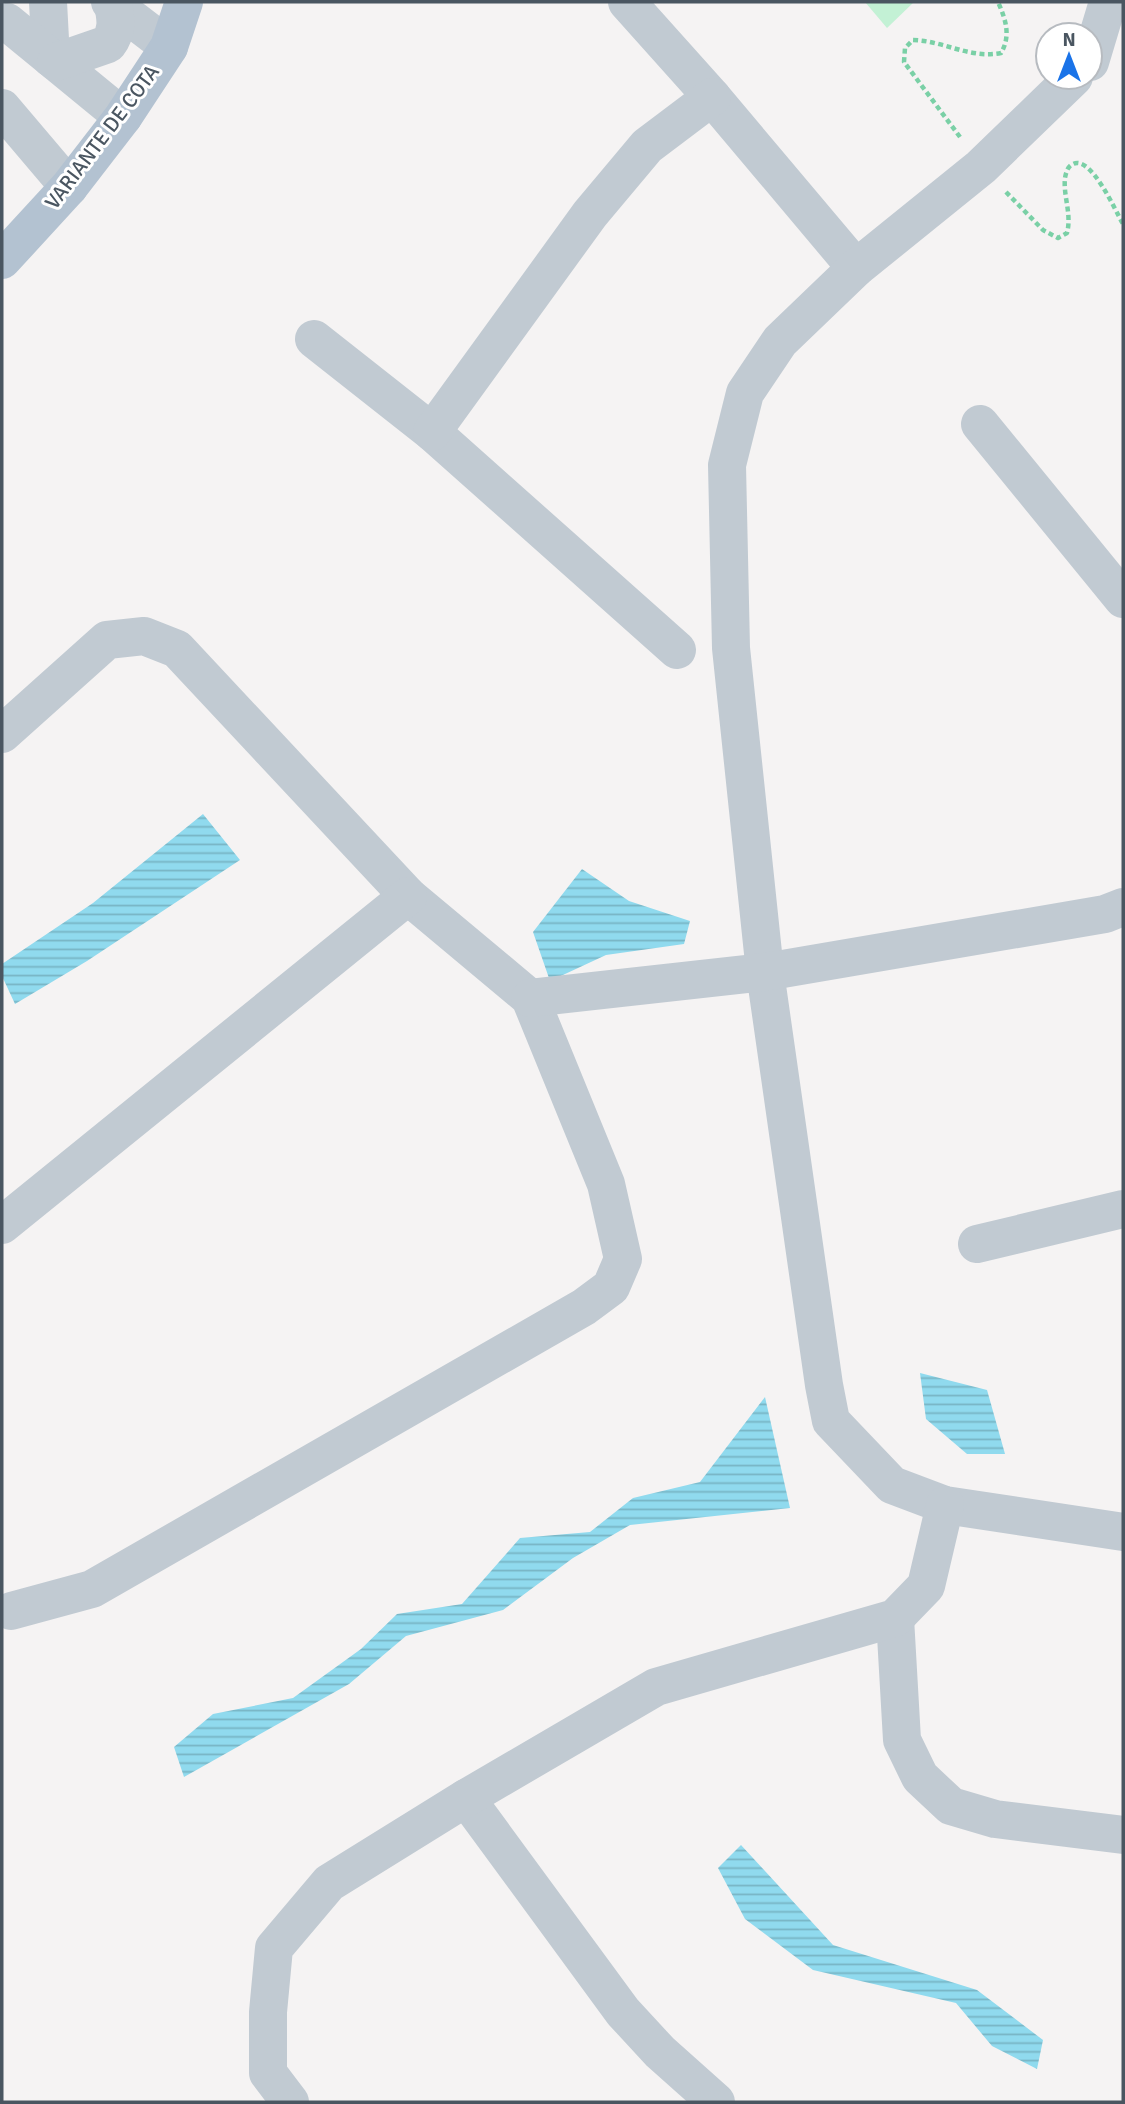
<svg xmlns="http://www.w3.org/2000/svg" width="1125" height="2104" font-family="Signika,sans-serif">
	<defs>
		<pattern id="water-rules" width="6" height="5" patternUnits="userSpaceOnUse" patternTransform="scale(1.75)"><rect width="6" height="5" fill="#90daee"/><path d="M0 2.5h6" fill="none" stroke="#78b4c4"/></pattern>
	</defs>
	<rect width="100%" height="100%" fill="#f5f3f3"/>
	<!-- grass -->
	<polygon fill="#c3f1d5" points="865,2 914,2 887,28"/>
	<!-- water -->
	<g fill="url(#water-rules)">
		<polygon points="203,814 240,860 87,961 15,1004 2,976 2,964 93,903"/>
		<polygon points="582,869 629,901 690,921 684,944 606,955 550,981 533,932"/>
		<polygon points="920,1373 987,1390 1005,1454 967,1454 926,1419"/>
		<polygon points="765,1397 790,1508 630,1525 573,1558 503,1610 406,1636 349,1684 184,1777 174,1747 213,1714 293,1698 361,1649 397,1614 462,1604 520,1538 590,1532 633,1498 700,1482"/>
		<polygon points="741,1845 833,1945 977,1990 1043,2040 1037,2069 992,2046 956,2003 813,1970 745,1919 718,1868"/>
	</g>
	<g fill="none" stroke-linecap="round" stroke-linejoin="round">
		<!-- path -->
		<g stroke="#7ad0a6" stroke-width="4.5" stroke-dasharray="5 3.5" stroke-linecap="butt">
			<path d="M960,137L904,62L905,48L913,40C945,41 969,59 1001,53C1011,36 1006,20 998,2"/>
			<path d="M1006,192L1043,230L1058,238L1067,233C1072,214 1063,196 1065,178C1066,172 1068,166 1073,164C1091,155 1115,210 1123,224"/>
		</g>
		<!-- minor -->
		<g stroke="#c1cad2" stroke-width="38">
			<polyline points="48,2 51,58"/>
			<polyline points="110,2 169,47"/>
			<polyline points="627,2 712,97 856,268"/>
			<polyline points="7,22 123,117"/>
			<path d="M56,62L108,44C118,31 116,19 113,4"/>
			<polyline points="1090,62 1108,2"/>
			<polyline points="1074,77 981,167 856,268 780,341 745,393 727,465 731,648 765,972 824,1385 831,1421 892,1485 945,1505 1123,1532"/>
			<polyline points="2,108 69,187"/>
			<polyline points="314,339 432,432 677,650"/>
			<polyline points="980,424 1123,599"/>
			<polyline points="432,432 590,214 647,146 712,97"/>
			<polyline points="2,734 107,640 144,636 177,649 408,896 530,998 606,1184 623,1259 611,1287 584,1307 92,1589 11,1611"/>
			<polyline points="530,998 765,972 1105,914 1123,907"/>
			<polyline points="2,1225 408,896"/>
			<polyline points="977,1244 1123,1209"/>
			<polyline points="895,1618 902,1740 920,1777 951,1806 995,1819 1123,1835"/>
			<polyline points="466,1798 623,2012 660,2052 716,2102"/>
			<polyline points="290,2102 268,2073 268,2012 274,1948 329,1883 466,1798 656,1687 895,1618 926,1586 945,1505"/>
		</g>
		<!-- major -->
		<polyline stroke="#b3c2d1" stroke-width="38" points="2,260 69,187 123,117 169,47 184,2"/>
	</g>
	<g text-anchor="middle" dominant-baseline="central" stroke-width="6" stroke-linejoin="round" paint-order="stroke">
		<!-- street labels -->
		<g font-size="21" fill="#4a5661" stroke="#fff">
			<text transform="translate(102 137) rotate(-53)">VARIANTE DE COTA</text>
		</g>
	</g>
	<!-- border -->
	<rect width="1125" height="2104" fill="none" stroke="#4a5661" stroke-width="7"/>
	<!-- north arrow -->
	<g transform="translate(1069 56)"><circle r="33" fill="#ffffff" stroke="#b7bbc0" stroke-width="2"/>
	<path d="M0-5L12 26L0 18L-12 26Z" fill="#1a73e8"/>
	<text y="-10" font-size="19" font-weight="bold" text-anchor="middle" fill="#4a5661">N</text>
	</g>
</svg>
